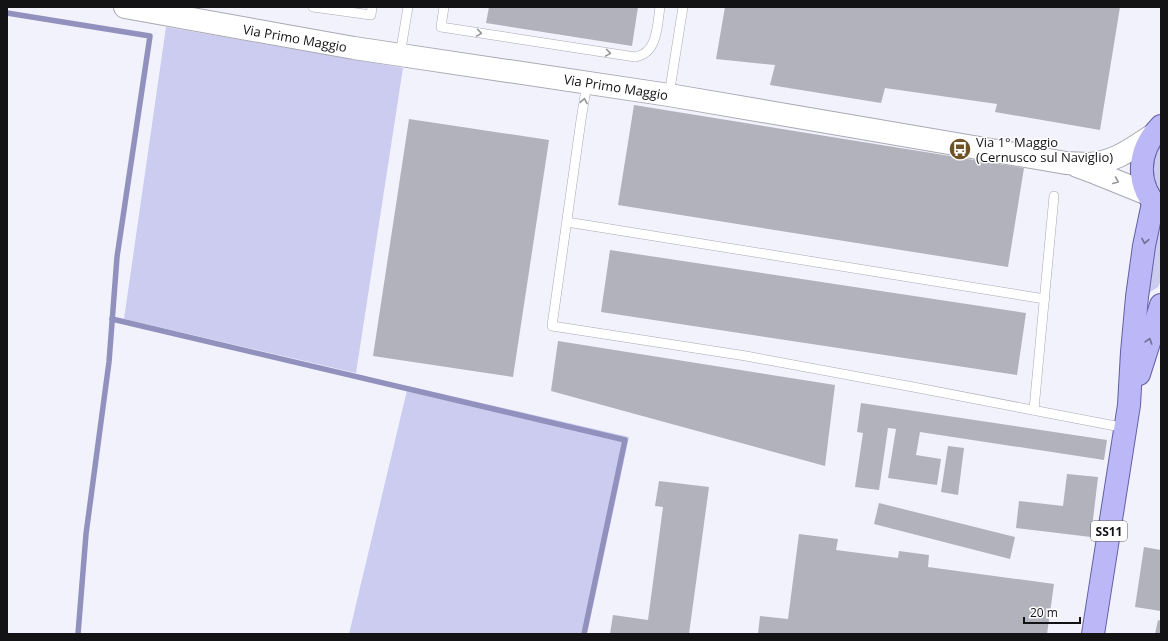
<svg xmlns="http://www.w3.org/2000/svg" width="1168" height="641" font-family="'Open Sans',sans-serif">
	<rect width="100%" height="100%" fill="#f2f2fd"/>
	<!-- green -->
	<g fill="#ccccf1">
		<polygon points="166,27 403,68 356,373 124,319"/>
		<path d="M1161,143V195C1150,178 1151,160 1161,143Z"/>
		<polygon points="1159,225 1161,226 1161,280 1158,287 1147,294 1155,230"/>
		<polygon points="408,386 629,437 587,634 349,634"/>
	</g>
	<g fill="none" stroke-linecap="round" stroke-linejoin="round">
		<!-- stream -->
		<g stroke="#9291be" stroke-width="5.5">
			<polyline points="7,13 150,36 117,257 109,362 86,534 78,634"/>
			<polyline points="112,319 625,440 584,634"/>
		</g>
	</g>
	<!-- building -->
	<g fill="#b2b2bd">
		<polygon points="489,7 638,7 632,46 486,23"/>
		<polygon points="725,7 1120,7 1100,130 995,112 997,104 885,88 881,103 770,85 775,65 716,59"/>
		<polygon points="634,105 1024,168 1008,267 618,205"/>
		<polygon points="409,119 549,140 513,377 373,356"/>
		<polygon points="610,250 1026,313 1017,375 601,312"/>
		<polygon points="558,341 835,385 825,466 551,391"/>
		<polygon points="861,403 1107,440 1104,460 920,432 916,455 941,459 937,485 888,478 896,429 888,428 879,490 855,487 863,433 857,432"/>
		<polygon points="948,446 964,448 958,495 941,492"/>
		<polygon points="1067,474 1098,477 1091,537 1016,528 1019,501 1063,506"/>
		<polygon points="659,481 709,487 689,634 610,634 613,615 648,620 663,507 655,506"/>
		<polygon points="879,503 1015,537 1010,559 874,524"/>
		<polygon points="799,534 838,539 836,550 898,558 899,551 929,555 928,567 1054,584 1047,634 758,634 760,616 788,619"/>
		<polygon points="1144,547 1161,550 1161,611 1135,607"/>
		<polygon points="1158,620 1161,621 1161,634 1155,634"/>
	</g>
	<g fill="none" stroke-linecap="round" stroke-linejoin="round">
		<!-- service casing -->
		<g stroke="#a8a8b2" stroke-width="10">
			<g id="service">
				<polyline points="313,7 371,15 372,7"/>
				<path d="M444,7L441,27L635,57C658,53 657,26 660,7"/>
				<polyline points="400,55 408,7"/>
				<polyline points="587,83 581,120 552,326 746,356 913,387 1126,428"/>
				<polyline points="669,95 683,7"/>
				<polyline points="567,222 1045,299"/>
				<polyline points="1034,409 1054,196"/>
			</g>
		</g>
		<!-- secondary casing -->
		<g stroke="#a8a8b2" stroke-width="24">
			<g id="secondary">
				<path d="M125,7L354,48L669,95L1066,163C1074,163 1081,164 1088,164C1114,163 1133,148 1153,135"/>
				<polyline points="1077,166 1096,173 1148,194"/>
			</g>
		</g>
		<!-- primary casing -->
		<g stroke="#645ea5" stroke-width="24">
			<g id="primary">
				<path d="M1161,126C1136,152 1135,186 1161,211"/>
				<polyline points="1139,374 1161,305"/>
				<polyline points="1093,634 1129,405 1132,352 1137,297 1144,246 1153,203"/>
			</g>
		</g>
		<!-- service -->
		<use href="#service" stroke="#fff" stroke-width="9"/>
		<!-- secondary -->
		<use href="#secondary" stroke="#fff" stroke-width="22"/>
		<!-- primary -->
		<use href="#primary" stroke="#bcb7f7" stroke-width="22"/>
	</g>
	<!-- one-way arrows -->
	<defs><path id="oneway-chevron" d="M-2-3.5L2.5 0L-2 3.5" fill="none" stroke-width="1.6" stroke-linecap="round" stroke-linejoin="round"/></defs>
	<g stroke="#959596">
		<use href="#oneway-chevron" transform="translate(479 33) rotate(9)"/>
		<use href="#oneway-chevron" transform="translate(608 53) rotate(9)"/>
		<use href="#oneway-chevron" transform="translate(584 101) rotate(-80)"/>
		<use href="#oneway-chevron" transform="translate(1116 181) rotate(23)"/>
	</g>
	<g stroke="#706d92">
		<use href="#oneway-chevron" transform="translate(1145 241) rotate(101)"/>
		<use href="#oneway-chevron" transform="translate(1149 341) rotate(-73)"/>
	</g>
	<!-- icons -->
	<defs>
		<g id="bus-disc" transform="scale(1.15)"><circle r="9.5" fill="#6e5125" stroke="#fff"/><path d="M-5-6H5V4H4V6H2V4H-2V6H-4V4H-5ZM-3.5-4V0h7V-4ZM-3.5 1.2v1.5H-2V1.2ZM2 1.2v1.5H3.5V1.2Z" fill="#fff"/></g>
	</defs>
	<g fill-rule="evenodd">
		<use href="#bus-disc" x="960" y="149"/>
	</g>
	<g text-anchor="middle" dominant-baseline="central" stroke-width="3" stroke-linejoin="round" paint-order="stroke">
		<!-- shield labels -->
		<rect fill="#fff" stroke="#5a5a5c" stroke-width="1" x="1091" y="521" width="36" height="20" rx="3"/>
		<g font-size="12" font-weight="bold" fill="#131316">
			<text x="1109" y="531">SS11</text>
		</g>
		<!-- street labels -->
		<g font-size="13" fill="#131316" stroke="#fff">
			<text transform="translate(295 38) rotate(10)">Via Primo Maggio</text>
			<text transform="translate(616 87) rotate(9)">Via Primo Maggio</text>
		</g>
		<!-- poi labels -->
		<g font-size="13" fill="#131316" stroke="#fff" text-anchor="start">
			<text x="976" y="142">Via 1° Maggio<tspan x="976" dy="15">(Cernusco sul Naviglio)</tspan></text>
		</g>
	</g>
	<!-- border -->
	<rect width="1168" height="641" fill="none" stroke="#131316" stroke-width="16"/>
	<!-- scale -->
	<path d="M1024 617v6h56v-6" fill="none" stroke="#131316" stroke-width="2"/>
	<text x="1030" y="617" font-size="12" fill="#131316" stroke="#ffffff" stroke-width="3" paint-order="stroke">20 m</text>
</svg>
